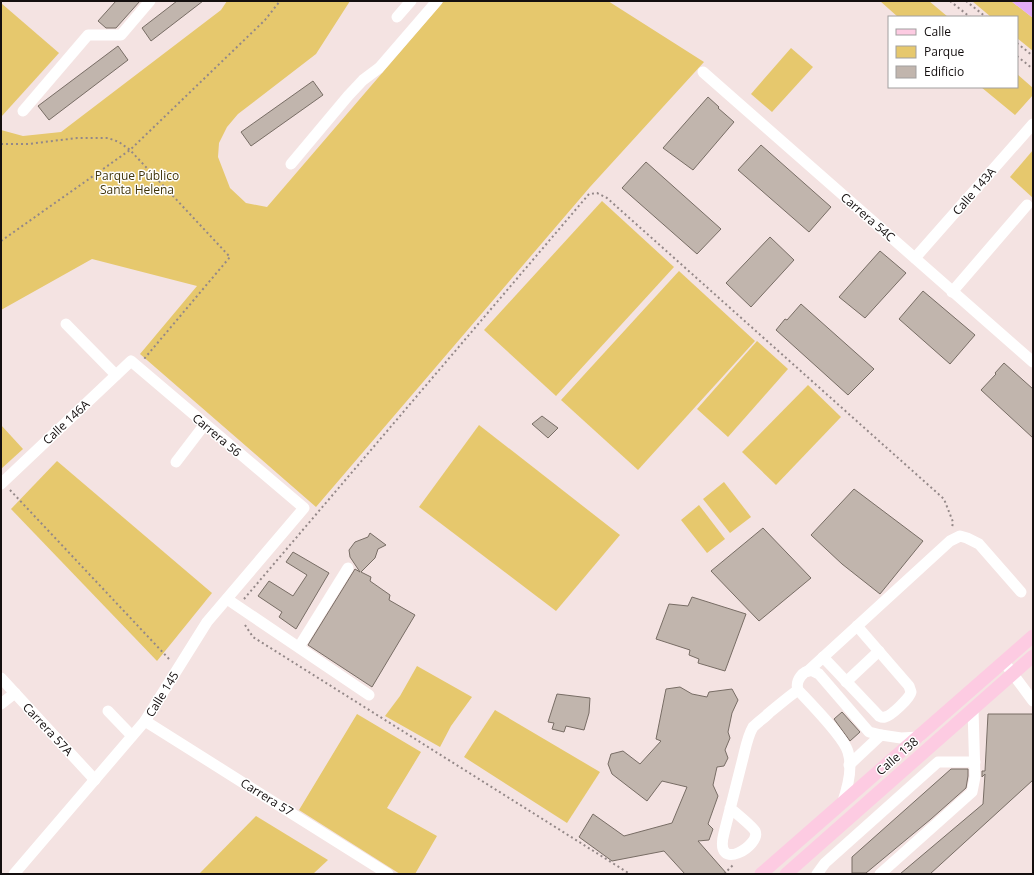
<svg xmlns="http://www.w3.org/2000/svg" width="1034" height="875" font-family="'Open Sans',sans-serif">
	<rect width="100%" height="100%" fill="#f4e3e2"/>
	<!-- green -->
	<g fill="#e6c86d">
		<polygon points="227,1 350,1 316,54 238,114 227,127 219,143 218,157 230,188 246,203 267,207 444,1 608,1 704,62 590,187 316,507 140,354 197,286 92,259 1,310 1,130 23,136 61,132 221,10"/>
		<polygon points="880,1 929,1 948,17 898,17"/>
		<polygon points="972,1 1011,1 1033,18 1033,51 1017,38 1017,17 991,17"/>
		<polygon points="1,3 59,53 1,117"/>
		<polygon points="791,48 813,67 772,112 751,94"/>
		<polygon points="1017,74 1033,88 1033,95 1015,115 981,87 1017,87"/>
		<polygon points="1033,150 1033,198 1010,177"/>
		<polygon points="602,201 674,267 556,396 484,330"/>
		<polygon points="679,271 755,341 638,470 561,400"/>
		<polygon points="757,341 788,369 728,437 697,409"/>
		<polygon points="808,385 841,417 776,485 742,452"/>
		<polygon points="1,425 23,449 1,469"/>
		<polygon points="479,425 620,535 556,611 419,507"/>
		<polygon points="57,461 212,593 157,661 11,509"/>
		<polygon points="724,482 751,517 730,533 703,499"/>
		<polygon points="699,505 725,539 707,553 681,520"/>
		<polygon points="417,666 472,697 451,726 440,747 385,716 400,696"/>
		<polygon points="495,710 600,772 567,823 464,757"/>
		<polygon points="357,714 421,752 387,808 437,836 415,874 400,874 299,810"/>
		<polygon points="256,816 328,860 313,874 199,874"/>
	</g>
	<!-- water -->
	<polygon fill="#e4acf5" points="1011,1 1033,1 1033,18"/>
	<!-- building -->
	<g fill="#c1b5ad" stroke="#786d65">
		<polygon points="116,1 140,1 116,28 106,28 98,21"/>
		<polygon points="177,1 203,1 151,41 142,28"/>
		<polygon points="118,46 128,60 49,120 38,106"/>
		<polygon points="313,81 323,95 251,146 241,132"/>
		<polygon points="708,97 719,107 718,108 734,122 693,170 663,148"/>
		<polygon points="761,145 831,207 809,232 738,170"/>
		<polygon points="646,162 721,229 697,254 622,188"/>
		<polygon points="770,237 794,260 751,307 726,283"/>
		<polygon points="880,251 906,273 865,318 839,297"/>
		<polygon points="923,291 975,335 950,364 899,319"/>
		<polygon points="801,304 874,369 848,395 776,330 785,319 787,320"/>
		<polygon points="1004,363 1033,389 1033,438 981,390 996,374 995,373"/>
		<polygon points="542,416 558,428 548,438 532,424"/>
		<polygon points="854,489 923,541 880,594 842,564 811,535"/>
		<polygon points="763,528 811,578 759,621 711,571"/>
		<polygon points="370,533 386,545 378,549 375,558 361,572 371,577 370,581 390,595 389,600 415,615 372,687 308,645 355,569 360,572 350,557 349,550 355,542 368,537"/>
		<polygon points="293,552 329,573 296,629 279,617 282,612 258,596 269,581 293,596 307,575 286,562"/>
		<polygon points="692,597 746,614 725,671 698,663 699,659 689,655 690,650 656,639 669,604 688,606"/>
		<polygon points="680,687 692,694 707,697 709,692 732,689 738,700 732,713 728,732 730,738 725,750 728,758 724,766 717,767 713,785 718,796 708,824 713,829 709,840 698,841 727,874 685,874 664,851 612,861 579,837 593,814 624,836 672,823 687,787 662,781 647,801 612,774 608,764 611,754 623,751 640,764 661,741 656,739 666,689"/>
		<polygon points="557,694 590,698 589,713 584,730 566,726 564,732 552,729 554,723 548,722"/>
		<polygon points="842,712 860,732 850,741 834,719"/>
		<polygon points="988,714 1033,714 1033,780 930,874 900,874 983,804 985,774 982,777 982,771 985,771"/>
		<polygon points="951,769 968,769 968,776 966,788 931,819 866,873 852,873 852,857"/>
	</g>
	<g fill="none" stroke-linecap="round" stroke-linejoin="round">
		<!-- path -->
		<g stroke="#948888" stroke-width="2" stroke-dasharray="2 3" stroke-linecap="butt">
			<polyline points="950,1 970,17"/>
			<polyline points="966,1 986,17"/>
			<polyline points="1017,43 1033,56"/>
			<polyline points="1017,56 1033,69"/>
			<polyline points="1,144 28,144 77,138 108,138 119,142 130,150 230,257 144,359"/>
			<polyline points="1,241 130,150 265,20 280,1"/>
			<polyline points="10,490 170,660"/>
			<polyline points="244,599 589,194 597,193 607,198 944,499 953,522 952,528"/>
			<polyline points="245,625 253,637 630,874"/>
			<polyline points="724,874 733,865"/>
		</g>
		<!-- minor -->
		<g stroke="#fff" stroke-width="11">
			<polyline points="397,17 411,1"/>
			<polyline points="703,72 1033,362"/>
			<polyline points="23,111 88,35 121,35 150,1"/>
			<polyline points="291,164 348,96 363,80 379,68 437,1"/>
			<polyline points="915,258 1033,124"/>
			<polyline points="952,292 1027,205"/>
			<polyline points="66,324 116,375"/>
			<polyline points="176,462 205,424"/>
			<polyline points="1,484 131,361 304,508 207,622 145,721 14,874"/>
			<polyline points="227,599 369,695"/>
			<polyline points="299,647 348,568"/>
			<path d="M823,657L879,716C881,717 882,718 885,717C891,716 910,698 911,692L909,686L857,626"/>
			<polyline points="1004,662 1033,701"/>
			<polyline points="808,671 950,541 960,536 967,538 979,544 1021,592"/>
			<polyline points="1,678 95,780"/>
			<polyline points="846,682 879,651"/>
			<polyline points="1,704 15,693"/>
			<polyline points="108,711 132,736"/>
			<polyline points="145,721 388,874"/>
			<polyline points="849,765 881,735"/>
			<path d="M842,804C847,790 853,768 848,752C844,737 810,703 798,690C795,681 803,669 813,671C815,672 817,673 819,674L869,732L881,735L901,738L919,737"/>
			<path d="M730,808C736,813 752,826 755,831C762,845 713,875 724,833C730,809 736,786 742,762C745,751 747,737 753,727C758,722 764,718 769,713C779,705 788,697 798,690"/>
			<polyline points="817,874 825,863 938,762 975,762"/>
			<polyline points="880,874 972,792 975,777 973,709"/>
		</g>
		<!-- major -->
		<g stroke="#fdcbe2" stroke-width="13">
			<polyline points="761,874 1033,636"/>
			<polyline points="786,874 1033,656"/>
		</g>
	</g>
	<g text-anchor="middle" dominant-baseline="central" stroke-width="3" stroke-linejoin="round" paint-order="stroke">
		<!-- park labels -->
		<g font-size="12" fill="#41350c" stroke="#fff">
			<text x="137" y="175">Parque Público<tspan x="137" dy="14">Santa Helena</tspan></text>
		</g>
		<!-- street labels -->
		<g font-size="12" fill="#140f0f" stroke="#fff">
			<text transform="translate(974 191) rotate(-49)">Calle 143A</text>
			<text transform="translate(868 217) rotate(41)">Carrera 54C</text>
			<text transform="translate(66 422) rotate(-43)">Calle 146A</text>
			<text transform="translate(217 435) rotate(40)">Carrera 56</text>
			<text transform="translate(162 694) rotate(-58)">Calle 145</text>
			<text transform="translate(48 729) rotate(47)">Carrera 57A</text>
			<text transform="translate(897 756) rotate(-41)">Calle 138</text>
			<text transform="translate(267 797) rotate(32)">Carrera 57</text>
		</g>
	</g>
	<!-- border -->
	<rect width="1034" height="875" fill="none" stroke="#140f0f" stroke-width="4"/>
	<!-- legend -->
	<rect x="888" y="16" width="130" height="72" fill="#ffffff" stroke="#a19f9f"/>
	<rect x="896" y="29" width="20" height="6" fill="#fdcbe2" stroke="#a19f9f"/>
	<text x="924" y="36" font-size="12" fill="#140f0f">Calle</text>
	<rect x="896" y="46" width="20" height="12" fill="#e6c86d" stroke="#a19f9f"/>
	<text x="924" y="56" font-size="12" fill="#140f0f">Parque</text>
	<rect x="896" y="66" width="20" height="12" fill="#c1b5ad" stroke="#a19f9f"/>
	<text x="924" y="76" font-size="12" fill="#140f0f">Edificio</text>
</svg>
